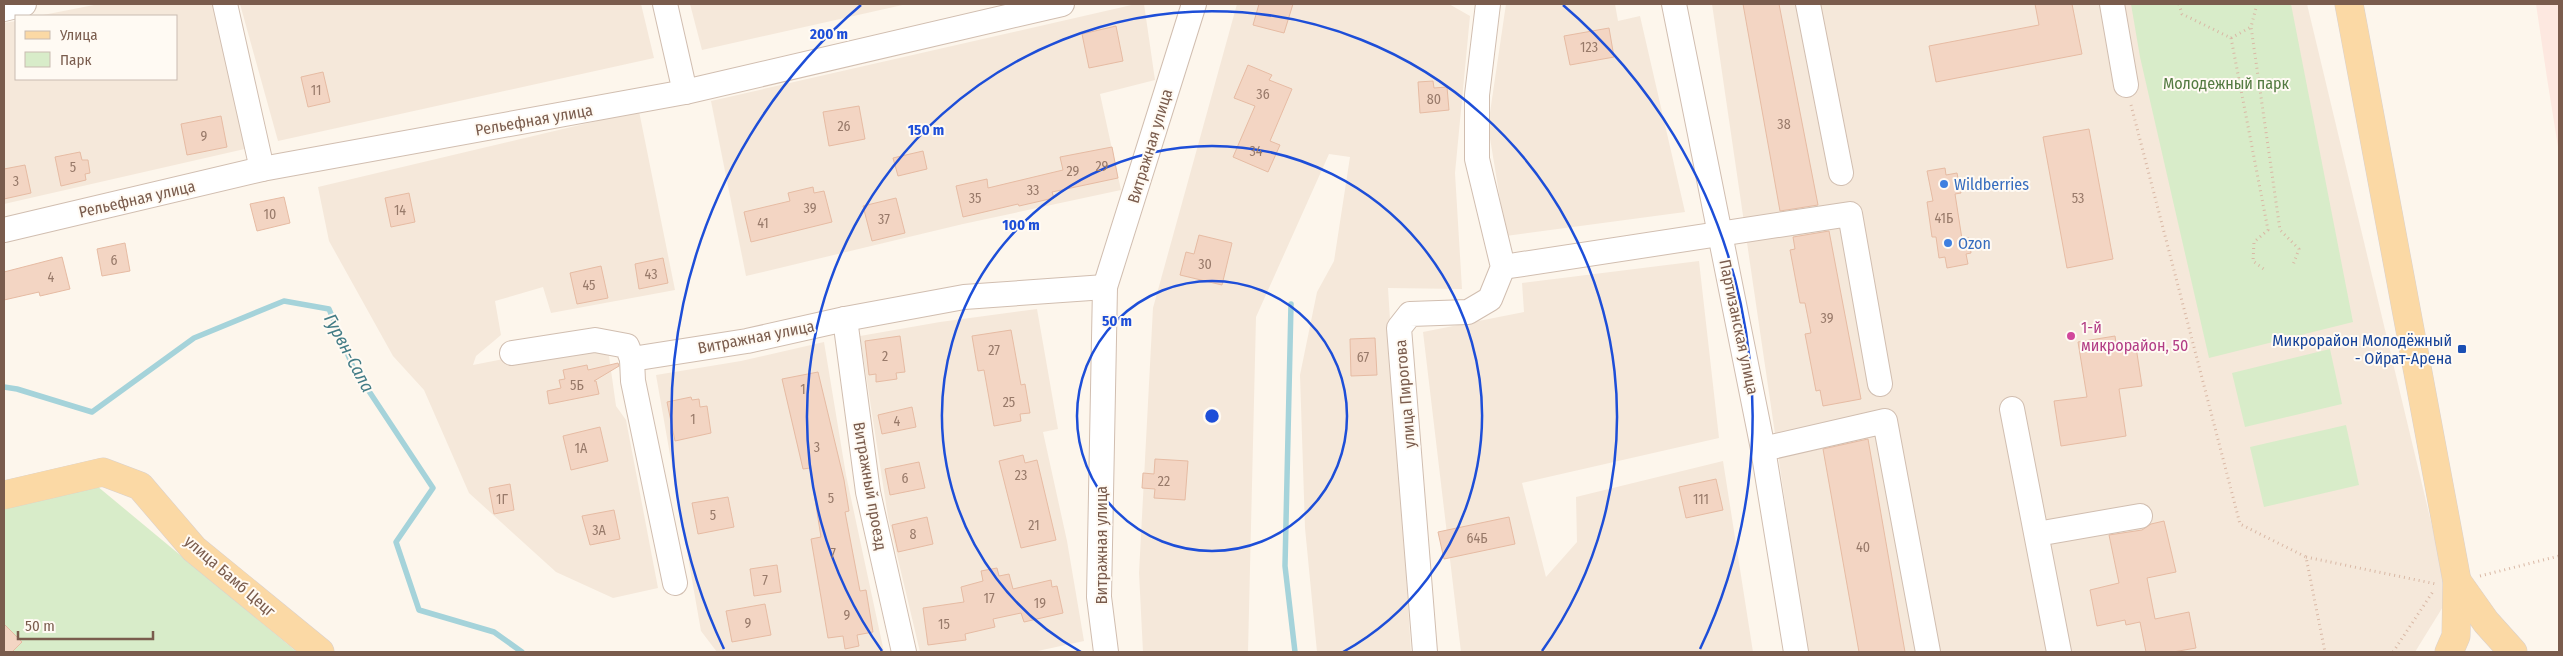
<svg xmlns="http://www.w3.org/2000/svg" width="2563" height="656" font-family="'Fira Sans Condensed',sans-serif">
	<rect width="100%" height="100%" fill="#fdf6ec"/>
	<!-- residential -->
	<g fill="#f5e8da">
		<polygon points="99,4 214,4 249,148 4,204 4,23 16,21 16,79 176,79 176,16 38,16"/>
		<polygon points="240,4 641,4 654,58 278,141"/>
		<polygon points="690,4 907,4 702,50"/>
		<polygon points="1136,4 1144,4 1155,80 1100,94 1121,190 963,224 746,276 711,101"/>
		<polygon points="1237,4 1449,4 1470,16 1455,173 1462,289 1388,288 1411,652 1317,652 1305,528 1300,375 1317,292 1334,261 1350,157 1329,154 1256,317 1248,652 1143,652 1139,573 1153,308"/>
		<polygon points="1506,4 1615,4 1618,21 1640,16 1685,212 1506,236 1488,126"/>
		<polygon points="1712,4 2307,4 2449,597 2415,652 1807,652"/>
		<polygon points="639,111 675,290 551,313 543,287 495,301 501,335 476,356 473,365 561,348 591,350 609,356 616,406 626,420 658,588 613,598 556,572 469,493 424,390 393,356 329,241 318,187"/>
		<polygon points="1699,261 1719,438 1522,483 1546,577 1577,542 1576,497 1723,461 1753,652 1461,652 1423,332 1524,312 1522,283"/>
		<polygon points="1037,309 1058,429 1043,432 1067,541 1084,641 1033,652 920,652 888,517 860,336 940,322"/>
		<polygon points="824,342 846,475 884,652 717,652 701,631 656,375 741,361"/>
	</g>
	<!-- commercial -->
	<polygon fill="#fde8e0" points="2536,4 2559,4 2559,153 2547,78"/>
	<!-- green -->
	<g fill="#d8ecc9">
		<polygon points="2131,4 2291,4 2353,322 2209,358 2140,57"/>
		<polygon points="2330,349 2342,404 2245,427 2232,373"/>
		<polygon points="2346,425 2359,485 2264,507 2250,447"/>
		<polygon points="97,486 297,652 4,652 4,509"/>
	</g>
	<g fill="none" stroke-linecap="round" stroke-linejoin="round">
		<!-- stream -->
		<g stroke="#a5d3da" stroke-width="5.5">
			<polyline points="1291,304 1285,566 1295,652"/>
			<polyline points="4,387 17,389 92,412 194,338 284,301 329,309 353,367 433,488 396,542 419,610 494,632 522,652"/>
		</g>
	</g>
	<!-- building -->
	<g fill="#f3d5c3" stroke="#e6bba3">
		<polygon points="1259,4 1293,4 1284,33 1253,25"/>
		<polygon points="1743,4 1779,4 1818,205 1780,211"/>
		<polygon points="2035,4 2072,4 2082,54 1936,82 1929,46 2039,25"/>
		<polygon points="1116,26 1123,61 1089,68 1082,34"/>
		<polygon points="1609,28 1614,57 1570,65 1564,36"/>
		<polygon points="1248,65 1272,75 1269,80 1292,89 1270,141 1280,145 1268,172 1233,157 1255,106 1234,98"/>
		<polygon points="323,72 330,102 308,107 301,77"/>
		<polygon points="1433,81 1434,88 1447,87 1449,110 1420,113 1418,82"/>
		<polygon points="859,106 865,139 829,146 823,112"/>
		<polygon points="221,116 227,147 187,155 181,124"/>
		<polygon points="2089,129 2113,259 2067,268 2043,137"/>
		<polygon points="1112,147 1118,178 1052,192 1054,198 1019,206 1018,204 963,217 956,186 987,179 988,188 1063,170 1060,157"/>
		<polygon points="923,151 927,169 898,176 893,158"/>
		<polygon points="80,152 82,160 88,160 90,173 85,174 86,180 61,186 55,157"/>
		<polygon points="25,165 31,193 4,199 4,169"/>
		<polygon points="1945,168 1946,175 1957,173 1961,193 1955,194 1962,239 1969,238 1971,253 1966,254 1968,264 1947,268 1945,257 1939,258 1936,237 1932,237 1927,202 1933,201 1927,171"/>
		<polygon points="813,187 814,193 824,191 832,222 751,242 744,212 790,201 788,193"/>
		<polygon points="409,193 415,222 391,227 385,198"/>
		<polygon points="284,197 290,223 257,231 250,204"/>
		<polygon points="896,198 905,233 872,241 863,206"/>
		<polygon points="1829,231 1861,399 1823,406 1820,390 1816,391 1805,334 1811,333 1805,303 1800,303 1790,250 1795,249 1793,237"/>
		<polygon points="1199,235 1232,243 1222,285 1180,275 1186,252 1194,254"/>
		<polygon points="125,243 130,271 102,276 97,249"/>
		<polygon points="62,257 70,289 40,296 39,292 4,300 4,272"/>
		<polygon points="663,258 668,283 639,289 635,264"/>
		<polygon points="601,266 608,298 577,304 570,273"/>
		<polygon points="1011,330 1021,385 1025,384 1030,413 1020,414 1021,421 994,426 984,370 978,371 972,336"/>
		<polygon points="900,336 905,372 896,373 897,379 876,382 876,374 869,375 865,341"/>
		<polygon points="2115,336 2117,350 2136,347 2142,386 2119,389 2126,436 2061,446 2054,401 2087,397 2078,342"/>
		<polygon points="1375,338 1377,375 1351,376 1350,339"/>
		<polygon points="618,363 619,366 594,381 596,381 599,394 549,404 547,391 561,388 559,380 565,379 563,370 587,365 588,370"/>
		<polygon points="818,372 844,480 849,511 845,512 860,591 866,590 873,632 857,635 859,646 845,649 843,636 828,638 811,539 821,537 810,468 803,469 782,379"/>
		<polygon points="691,397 692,400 699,399 700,407 707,406 711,433 675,441 667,402"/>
		<polygon points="912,407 916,427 882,434 878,415"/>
		<polygon points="600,427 608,461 571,470 563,436"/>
		<polygon points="1868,439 1905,652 1859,652 1823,449"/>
		<polygon points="1023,455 1025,463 1037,460 1056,540 1021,548 999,461"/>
		<polygon points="1155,459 1188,461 1185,500 1154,498 1155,489 1142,488 1143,473 1154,474"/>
		<polygon points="919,462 925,488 890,495 885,469"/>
		<polygon points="1716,479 1723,510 1686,518 1679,487"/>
		<polygon points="510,484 514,510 494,514 489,488"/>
		<polygon points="728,497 734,527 698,534 692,503"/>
		<polygon points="614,510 620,539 590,545 582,516"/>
		<polygon points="927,517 933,544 898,552 892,525"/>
		<polygon points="1509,517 1515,544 1444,559 1438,532"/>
		<polygon points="2164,521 2176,572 2147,578 2155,619 2189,612 2196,648 2173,652 2146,652 2140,622 2126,625 2125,620 2097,626 2090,590 2119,583 2109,535 2142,530 2151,524"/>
		<polygon points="777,565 781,592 754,596 750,569"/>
		<polygon points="997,568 999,576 1009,574 1013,589 1051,580 1052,587 1057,586 1063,613 1024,622 1021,613 993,619 995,627 965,634 966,640 928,645 923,608 964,602 961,587 983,581 981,571"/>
		<polygon points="765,604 771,635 732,642 726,611"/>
		<polygon points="4,624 22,642 12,652 4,652"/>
	</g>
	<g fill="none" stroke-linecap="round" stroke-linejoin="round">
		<!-- minor casing -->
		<g stroke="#d1beb0" stroke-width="26">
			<g id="minor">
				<polyline points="225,4 262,169"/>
				<polyline points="665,4 685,92"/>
				<polyline points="1674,4 1763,449 1796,652"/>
				<polyline points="1808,4 1841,173"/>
				<polyline points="2112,4 2126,85"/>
				<polyline points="4,9 24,4"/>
				<polyline points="4,230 262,169 685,92 1062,4"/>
				<polyline points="1503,267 1850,214 1880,384"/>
				<polyline points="845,319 868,492 904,652"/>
				<polyline points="512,353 595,340 627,346 632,359"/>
				<polyline points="2012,409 2059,652"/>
				<polyline points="1763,449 1885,421 1928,652"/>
				<polyline points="2037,534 2140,516"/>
				<polyline points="675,583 633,381 632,359 747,341 845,319 964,297 1105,287"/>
				<polyline points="1106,652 1099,597 1105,287 1194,4"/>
				<polyline points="1425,652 1399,328 1410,314 1468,312 1490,299 1503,267 1477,159 1477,95 1488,4"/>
			</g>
		</g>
		<!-- major casing -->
		<g stroke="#dad1cd" stroke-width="29">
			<g id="major">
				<polyline points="2349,4 2457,581 2456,636 2449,652"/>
				<polyline points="4,495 103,472 140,486 194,549 320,652"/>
				<polyline points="2457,581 2486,622 2513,652"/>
			</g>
		</g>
		<!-- path -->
		<g stroke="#d9b8a5" stroke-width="3" stroke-dasharray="1 4" stroke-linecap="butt">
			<polyline points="2179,4 2182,14 2231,38 2268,230 2254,242 2253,261 2265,270"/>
			<polyline points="2257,4 2251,27 2280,230 2299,249 2293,265"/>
			<polyline points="2231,38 2251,27"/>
			<polyline points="2131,105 2240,524 2306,557 2325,652"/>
			<polyline points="2306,557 2436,584"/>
			<polyline points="2480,576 2559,556"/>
			<polyline points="2393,652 2434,590"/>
		</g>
		<!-- minor -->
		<use href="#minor" stroke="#fff" stroke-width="24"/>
		<!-- major -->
		<use href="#major" stroke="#fbd9a5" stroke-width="28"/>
	</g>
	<!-- distance rings -->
	<g fill="none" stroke="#1d4ed8" stroke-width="2.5">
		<circle cx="1212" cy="416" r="135"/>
		<path d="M1081 652A270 270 0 1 1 1343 652"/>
		<path d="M882 651A405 405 0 1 1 1542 651"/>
		<path d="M724 649A541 541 0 0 1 861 5M1563 5A541 541 0 0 1 1700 649"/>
	</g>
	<!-- markers -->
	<g fill="#3f7fe0" stroke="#fffaf3" stroke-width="2">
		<circle cx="1944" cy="184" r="5"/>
		<circle cx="1948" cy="243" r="5"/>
	</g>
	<circle fill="#d1479c" stroke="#fffaf3" stroke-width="2" cx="2071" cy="336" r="5"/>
	<rect fill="#1a4fb4" stroke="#fffaf3" stroke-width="2" x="2457" y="344" width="10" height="10" rx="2.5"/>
	<g text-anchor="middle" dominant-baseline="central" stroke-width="4" stroke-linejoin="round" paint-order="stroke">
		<!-- number labels -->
		<g font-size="14" fill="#987a6a">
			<text x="1589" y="47">123</text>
			<text x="316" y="90">11</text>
			<text x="1263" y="94">36</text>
			<text x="1434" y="99">80</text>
			<text x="1784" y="124">38</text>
			<text x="844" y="126">26</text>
			<text x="204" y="136">9</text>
			<text x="1256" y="151">34</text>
			<text x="1102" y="166">29</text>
			<text x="73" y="167">5</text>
			<text x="1073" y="171">29</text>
			<text x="16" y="181">3</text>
			<text x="1033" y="190">33</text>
			<text x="975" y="198">35</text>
			<text x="2078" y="198">53</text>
			<text x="810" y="208">39</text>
			<text x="400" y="210">14</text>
			<text x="270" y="214">10</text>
			<text x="1944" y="218">41Б</text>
			<text x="884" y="219">37</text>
			<text x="763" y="223">41</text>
			<text x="114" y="260">6</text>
			<text x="1205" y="264">30</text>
			<text x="651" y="274">43</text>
			<text x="51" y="277">4</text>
			<text x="589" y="285">45</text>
			<text x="1827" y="318">39</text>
			<text x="994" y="350">27</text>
			<text x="885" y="356">2</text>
			<text x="1363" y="357">67</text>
			<text x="577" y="385">5Б</text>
			<text x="803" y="389">1</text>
			<text x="1009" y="402">25</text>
			<text x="693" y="419">1</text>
			<text x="897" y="421">4</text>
			<text x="817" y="447">3</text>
			<text x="581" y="448">1А</text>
			<text x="1021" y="475">23</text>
			<text x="905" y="478">6</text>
			<text x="1164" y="481">22</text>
			<text x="831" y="498">5</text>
			<text x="502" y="499">1Г</text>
			<text x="1701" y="499">111</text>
			<text x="713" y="515">5</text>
			<text x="1034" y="525">21</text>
			<text x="599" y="530">3А</text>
			<text x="913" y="534">8</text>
			<text x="1477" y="538">64Б</text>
			<text x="1863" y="547">40</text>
			<text x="833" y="553">7</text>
			<text x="765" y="580">7</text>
			<text x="989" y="598">17</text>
			<text x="1040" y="603">19</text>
			<text x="847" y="615">9</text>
			<text x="748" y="623">9</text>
			<text x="944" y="624">15</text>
		</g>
		<!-- park labels -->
		<g font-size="16" fill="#537a41" stroke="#fffaf3">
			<text x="2226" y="83">Молодежный парк</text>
		</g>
		<!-- street labels -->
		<g font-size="16" fill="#7a5c4d" stroke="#fffaf3">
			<text transform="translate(534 120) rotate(-10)">Рельефная улица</text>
			<text transform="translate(1150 146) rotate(-73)">Витражная улица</text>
			<text transform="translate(137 199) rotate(-13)">Рельефная улица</text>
			<text transform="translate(1739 327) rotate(78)">Партизанская улица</text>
			<text transform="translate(756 337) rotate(-11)">Витражная улица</text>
			<text transform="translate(1405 394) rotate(-95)">улица Пирогова</text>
			<text transform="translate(870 486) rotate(80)">Витражный проезд</text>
			<text transform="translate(1101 545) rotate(-90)">Витражная улица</text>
			<text transform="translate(230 576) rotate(41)">улица Бамб Цецг</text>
		</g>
		<!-- shop labels -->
		<g font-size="16" fill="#366cbe" stroke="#fffaf3" text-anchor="start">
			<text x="1954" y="184">Wildberries</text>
			<text x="1958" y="243">Ozon</text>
		</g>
		<!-- hotel labels -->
		<g font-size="16" fill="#b23c85" stroke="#fffaf3" text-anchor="start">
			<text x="2081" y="327">1-й<tspan x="2081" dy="18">микрорайон, 50</tspan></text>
		</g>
		<!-- transit labels -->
		<g font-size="16" fill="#164399" stroke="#fffaf3" text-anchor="end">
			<text x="2452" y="340">Микрорайон Молодёжный<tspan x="2452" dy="18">- Ойрат-Арена</tspan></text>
		</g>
		<!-- water labels -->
		<g font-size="18" font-style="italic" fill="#437c86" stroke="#fffaf3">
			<text transform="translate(349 353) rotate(62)">Гурвн-Сала</text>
		</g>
	</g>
	<circle cx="1212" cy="416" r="8" fill="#1d4ed8" stroke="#fffaf3" stroke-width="2.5"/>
	<g font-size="15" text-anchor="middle" font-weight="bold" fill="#1d4ed8" stroke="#fffaf3" stroke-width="4" stroke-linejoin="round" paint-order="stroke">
		<text x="829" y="39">200 m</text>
		<text x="926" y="135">150 m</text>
		<text x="1021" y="230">100 m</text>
		<text x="1117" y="326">50 m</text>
	</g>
	<!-- border -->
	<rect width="2563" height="656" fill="none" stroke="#7a5c4d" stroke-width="10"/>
	<!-- legend -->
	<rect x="15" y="15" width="162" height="65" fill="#fffaf3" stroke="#cabbb1"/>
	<rect x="25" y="31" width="25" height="8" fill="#fbd9a5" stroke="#cabbb1"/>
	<text x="60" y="40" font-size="15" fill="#7a5c4d">Улица</text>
	<rect x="25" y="52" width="25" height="15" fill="#d8ecc9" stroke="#cabbb1"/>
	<text x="60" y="65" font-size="15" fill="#7a5c4d">Парк</text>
	<!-- scale -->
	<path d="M18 631v8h135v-8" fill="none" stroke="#7a5c4d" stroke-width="2.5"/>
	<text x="25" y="631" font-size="15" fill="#7a5c4d" stroke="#fffaf3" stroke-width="4" paint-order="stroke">50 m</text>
</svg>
